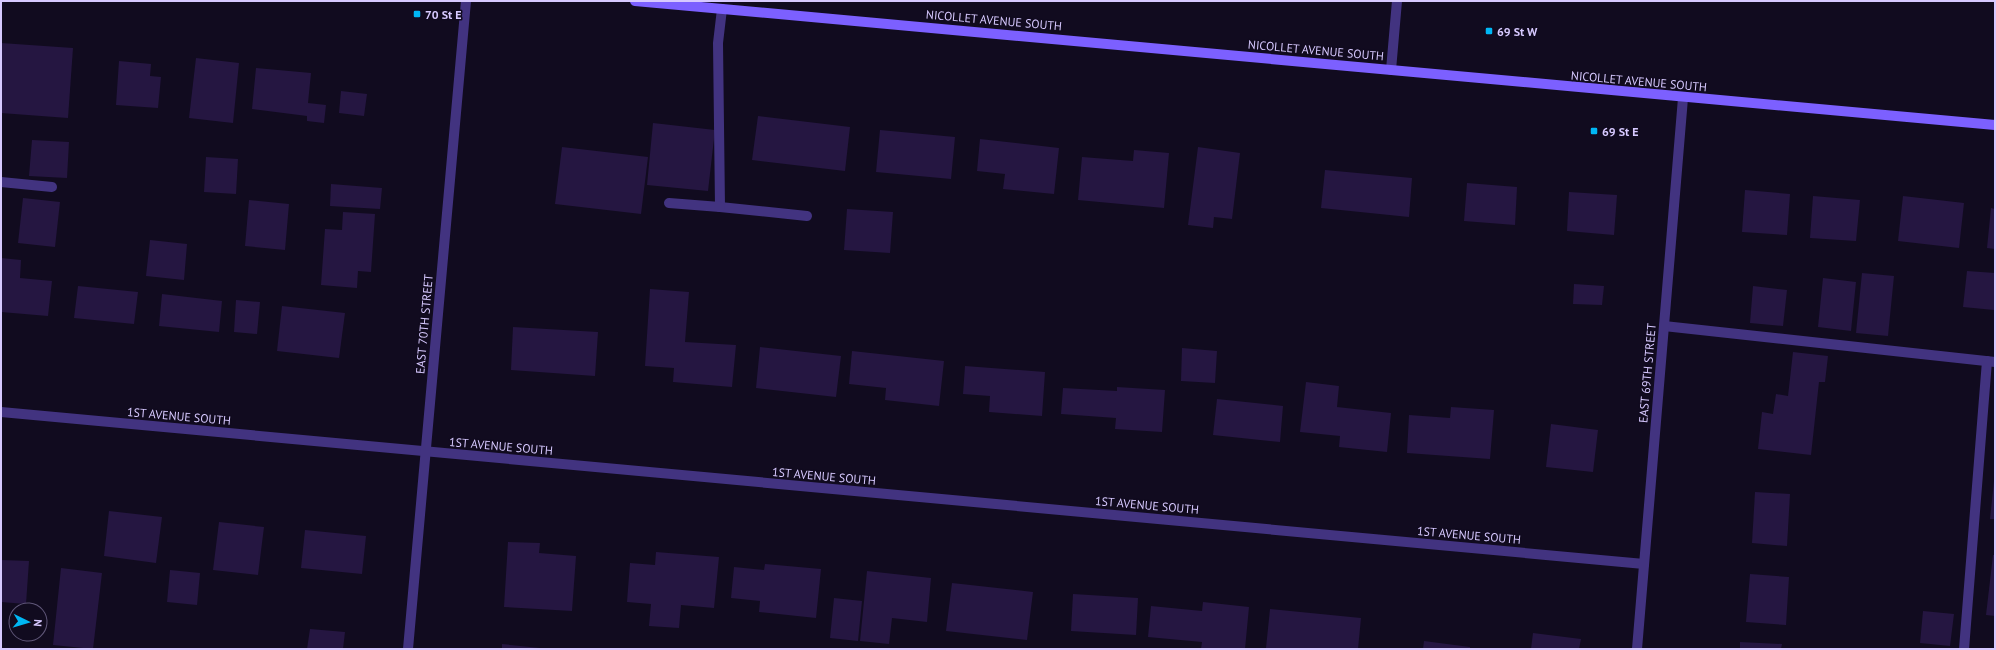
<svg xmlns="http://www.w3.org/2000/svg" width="1996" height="650" font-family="'PT Sans',sans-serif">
	<rect width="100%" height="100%" fill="#110b1f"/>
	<!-- building -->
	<g fill="#251641">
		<polygon points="1,43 73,48 68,118 1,113"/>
		<polygon points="196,58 239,63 233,123 189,118"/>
		<polygon points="119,61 151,64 150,76 161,77 158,108 116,105"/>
		<polygon points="256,68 311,73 308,103 326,105 324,123 307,121 307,116 252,109"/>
		<polygon points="341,91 367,94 364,116 339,113"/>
		<polygon points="758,116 850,127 845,171 752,160"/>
		<polygon points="653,123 715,130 708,191 647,185"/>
		<polygon points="880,130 955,137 951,179 876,172"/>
		<polygon points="980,139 1059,148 1054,194 1003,189 1005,174 977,171"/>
		<polygon points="32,140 69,142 67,178 29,176"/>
		<polygon points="562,147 648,157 641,214 555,204"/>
		<polygon points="1198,147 1240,153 1232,219 1214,217 1213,228 1188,225"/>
		<polygon points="1134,150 1169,153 1164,208 1078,200 1082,157 1133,161"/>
		<polygon points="206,157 238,159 236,194 204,192"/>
		<polygon points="1325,170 1412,178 1409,217 1321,208"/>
		<polygon points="1467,183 1517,187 1515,225 1464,221"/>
		<polygon points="331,184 382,188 380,209 330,206"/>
		<polygon points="1745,190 1790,194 1787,235 1742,232"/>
		<polygon points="1569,192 1617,195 1614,235 1567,231"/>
		<polygon points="1813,196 1860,200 1856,241 1810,238"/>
		<polygon points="1903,196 1964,203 1959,248 1898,241"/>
		<polygon points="23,198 60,202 55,247 18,243"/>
		<polygon points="249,200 289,204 285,250 245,246"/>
		<polygon points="1991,208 1995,209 1995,249 1987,248"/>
		<polygon points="847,209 893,212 890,253 844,250"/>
		<polygon points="343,212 375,214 371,272 358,271 357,288 321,285 325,229 342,230"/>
		<polygon points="150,240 187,244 184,280 146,276"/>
		<polygon points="1,258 21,260 20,278 52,281 48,316 1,312"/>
		<polygon points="1967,271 1995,273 1994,310 1963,307"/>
		<polygon points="1862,273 1894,276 1888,336 1856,333"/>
		<polygon points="1823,278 1856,282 1851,331 1818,327"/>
		<polygon points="1574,284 1604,286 1602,305 1573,304"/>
		<polygon points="78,286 138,292 134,324 74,318"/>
		<polygon points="1753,286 1787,290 1783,326 1750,323"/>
		<polygon points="650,289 689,292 685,342 736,345 732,387 673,382 674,368 645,366"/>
		<polygon points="162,294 222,301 219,332 159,326"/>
		<polygon points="236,300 260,302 257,334 234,332"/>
		<polygon points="282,306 345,313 339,358 277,351"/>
		<polygon points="513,327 598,332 595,376 511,370"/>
		<polygon points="760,347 841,356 836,397 756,388"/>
		<polygon points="1182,348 1217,351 1215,383 1181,381"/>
		<polygon points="852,351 944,361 939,406 885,400 886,388 849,384"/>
		<polygon points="1793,352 1828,356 1825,382 1819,382 1811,455 1758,449 1762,412 1773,414 1776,394 1788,396"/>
		<polygon points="965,366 1045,372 1042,416 989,412 990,396 963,394"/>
		<polygon points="1306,382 1339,386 1337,407 1391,413 1387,452 1339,447 1340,436 1300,432"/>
		<polygon points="1117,387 1165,390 1162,432 1115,429 1116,418 1061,414 1063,388 1117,391"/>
		<polygon points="1217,399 1283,406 1280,442 1213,435"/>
		<polygon points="1451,407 1494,410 1490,459 1407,453 1409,415 1450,418"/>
		<polygon points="1551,424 1598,430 1593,472 1546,467"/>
		<polygon points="1994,481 1995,481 1995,519 1990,519"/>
		<polygon points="1755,492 1790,494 1787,546 1752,543"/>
		<polygon points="109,511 162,517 156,563 104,556"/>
		<polygon points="219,522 264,527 258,575 213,570"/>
		<polygon points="305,530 366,536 362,574 301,568"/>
		<polygon points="508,542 540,543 539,553 576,556 572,611 504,607"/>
		<polygon points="656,552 719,557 714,608 681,605 679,628 649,626 651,604 627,602 630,563 655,565"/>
		<polygon points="1993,555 1995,555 1995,616 1986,615"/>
		<polygon points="1,560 29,561 26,604 1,602"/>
		<polygon points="765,564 821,569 816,618 759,612 760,601 731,598 734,567 764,570"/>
		<polygon points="61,568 102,573 93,649 53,645"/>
		<polygon points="170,570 200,573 197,605 167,602"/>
		<polygon points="867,571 931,578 927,622 892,618 889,644 860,641"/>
		<polygon points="1750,574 1789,577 1786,625 1746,622"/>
		<polygon points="952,583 1033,592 1027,640 946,631"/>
		<polygon points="1073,594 1138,598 1136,635 1071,631"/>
		<polygon points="834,598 862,601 858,641 830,638"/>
		<polygon points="1203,602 1249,607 1245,649 1201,649 1202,642 1148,637 1151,606 1202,611"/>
		<polygon points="1270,609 1361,618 1358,649 1266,648"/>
		<polygon points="1923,611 1954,614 1950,646 1920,643"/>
		<polygon points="310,629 345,632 343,649 307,649"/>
		<polygon points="1533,633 1581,639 1579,649 1531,649"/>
		<polygon points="1424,641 1470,647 1470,649 1423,649"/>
		<polygon points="1740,642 1782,644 1781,649 1740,649"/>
		<polygon points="502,644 540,648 540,649 502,649"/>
	</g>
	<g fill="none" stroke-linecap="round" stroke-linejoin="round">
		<!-- service -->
		<g stroke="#423380" stroke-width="10">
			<polyline points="722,9 718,43 720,207 807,216"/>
			<polyline points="1,182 52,187"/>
			<polyline points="669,203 720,207"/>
			<polyline points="1664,326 1995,362"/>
			<polyline points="1964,649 1987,361"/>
		</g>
		<!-- minor -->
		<g stroke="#423380" stroke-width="10">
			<polyline points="1391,70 1397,1"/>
			<polyline points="1,412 1644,564"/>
			<polyline points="1637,649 1683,98"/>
		</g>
		<!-- tertiary -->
		<polyline stroke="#423380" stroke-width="10" points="408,649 466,1"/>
		<!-- secondary -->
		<polyline stroke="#7c60ff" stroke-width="10" points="635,1 1995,125"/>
	</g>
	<!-- markers -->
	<g fill="#00b7f4" stroke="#110b1f" stroke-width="1.5">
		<rect x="413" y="10" width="8" height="8" rx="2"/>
		<rect x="1485" y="27" width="8" height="8" rx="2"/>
		<rect x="1590" y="127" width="8" height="8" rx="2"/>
	</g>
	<g text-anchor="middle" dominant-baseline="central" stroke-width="3" stroke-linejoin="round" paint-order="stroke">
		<!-- poi labels -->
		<g font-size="12" font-weight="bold" fill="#d7c9ff" stroke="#110b1f" text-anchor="start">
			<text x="425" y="14">70 St E</text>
			<text x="1497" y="31">69 St W</text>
			<text x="1602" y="131">69 St E</text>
		</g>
		<!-- street labels -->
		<g font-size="12" fill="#d7c9ff" stroke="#110b1f">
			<text transform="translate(994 20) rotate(5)">NICOLLET AVENUE SOUTH</text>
			<text transform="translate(1316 50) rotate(5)">NICOLLET AVENUE SOUTH</text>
			<text transform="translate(1639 81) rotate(5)">NICOLLET AVENUE SOUTH</text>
			<text transform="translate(424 324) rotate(-85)">EAST 70TH STREET</text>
			<text transform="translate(1647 373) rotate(-85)">EAST 69TH STREET</text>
			<text transform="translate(179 416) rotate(5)">1ST AVENUE SOUTH</text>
			<text transform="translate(501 446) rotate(5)">1ST AVENUE SOUTH</text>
			<text transform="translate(824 476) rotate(5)">1ST AVENUE SOUTH</text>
			<text transform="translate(1147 505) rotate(5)">1ST AVENUE SOUTH</text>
			<text transform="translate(1469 535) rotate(5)">1ST AVENUE SOUTH</text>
		</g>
	</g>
	<!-- border -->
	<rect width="1996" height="650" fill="none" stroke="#d7c9ff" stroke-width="4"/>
	<!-- north arrow -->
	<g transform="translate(28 622) rotate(95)"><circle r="19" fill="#110b1f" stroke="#605779"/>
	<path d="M0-3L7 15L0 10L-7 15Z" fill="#00b7f4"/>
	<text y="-6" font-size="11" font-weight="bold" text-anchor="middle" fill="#d7c9ff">N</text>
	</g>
</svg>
